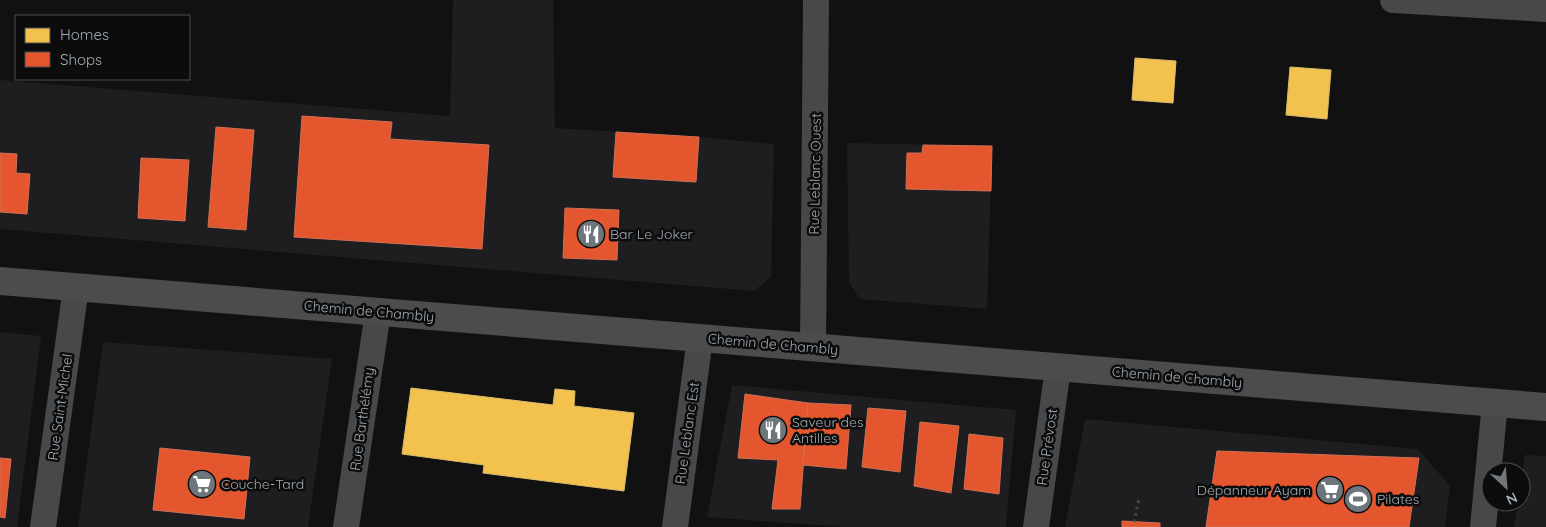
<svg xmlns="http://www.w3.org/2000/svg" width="1546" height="527" font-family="Quicksand,sans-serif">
	<rect width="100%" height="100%" fill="#111112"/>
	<!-- built -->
	<g fill="#1e1e20">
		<polygon points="453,0 553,0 555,128 699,137 774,144 771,277 754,291 0,229 0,80 450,116"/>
		<polygon points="847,143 992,146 987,309 860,299 849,283"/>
		<polygon points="0,332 41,336 17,527 0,527"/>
		<polygon points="103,342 332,359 308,527 78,527"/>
		<polygon points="732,385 1016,410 1006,527 844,527 707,517"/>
		<polygon points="1085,419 1418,449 1450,486 1445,527 1065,527"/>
		<polygon points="1525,455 1546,456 1546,527 1514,527 1518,502 1521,502 1521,482"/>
	</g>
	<!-- homes -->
	<g fill="#f2c14e" stroke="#dabb6c">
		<polygon points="1135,58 1176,61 1173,103 1132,100"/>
		<polygon points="1290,67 1331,70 1327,119 1286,115"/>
		<polygon points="411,388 553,405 555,389 575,391 574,406 634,413 624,491 483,473 484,465 402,454"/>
	</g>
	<!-- shops -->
	<g fill="#e4572e" stroke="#d07056">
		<polygon points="302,116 392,122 390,139 489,145 482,249 294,237"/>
		<polygon points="216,127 254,130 246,230 208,227"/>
		<polygon points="616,132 699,137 696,182 613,177"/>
		<polygon points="923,145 992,146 991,191 906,189 907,153 922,153"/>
		<polygon points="0,153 17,154 16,173 30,174 27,214 0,212"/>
		<polygon points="141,158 189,160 185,221 138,218"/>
		<polygon points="565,208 619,210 617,260 563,258"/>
		<polygon points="745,394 808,403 800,509 772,509 778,460 738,458"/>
		<polygon points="808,403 851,405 846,469 803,465"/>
		<polygon points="868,408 906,411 900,472 862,467"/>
		<polygon points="920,422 959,426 951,493 914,486"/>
		<polygon points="969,434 1003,438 999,494 964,489"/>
		<polygon points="160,448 250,457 244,519 153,510"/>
		<polygon points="1217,451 1419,458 1409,527 1206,527"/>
		<polygon points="0,458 11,459 5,518 0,517"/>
		<polygon points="1122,521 1160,523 1160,527 1122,527"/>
	</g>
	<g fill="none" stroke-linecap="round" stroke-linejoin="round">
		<!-- path -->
		<polyline stroke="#474a4c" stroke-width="3" stroke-dasharray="2.5 4" stroke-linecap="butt" points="1134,522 1139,499"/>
		<!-- minor -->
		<g stroke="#46484a" stroke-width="26">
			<polyline points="1393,0 1546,9"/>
			<polyline points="813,348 816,0"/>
			<polyline points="43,527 76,287"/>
			<polyline points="346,527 378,312"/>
			<polyline points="675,527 700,338"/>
			<polyline points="1036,527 1058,368"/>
			<polyline points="1483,527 1495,403"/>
		</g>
		<!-- secondary -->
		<polyline stroke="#4a4c4e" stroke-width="28" points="0,281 1546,407"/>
	</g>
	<!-- icons -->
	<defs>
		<g id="restaurant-disc" transform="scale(1.4375)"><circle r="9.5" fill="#6f767b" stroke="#0c0c0d"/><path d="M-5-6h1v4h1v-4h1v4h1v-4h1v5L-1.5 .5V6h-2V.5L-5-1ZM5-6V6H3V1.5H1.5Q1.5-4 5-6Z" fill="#fff"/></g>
		<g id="supermarket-disc" transform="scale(1.4375)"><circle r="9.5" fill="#6f767b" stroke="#0c0c0d"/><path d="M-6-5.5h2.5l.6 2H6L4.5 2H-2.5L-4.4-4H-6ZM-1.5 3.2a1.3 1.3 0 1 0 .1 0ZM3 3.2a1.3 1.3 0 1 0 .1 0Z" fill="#fff"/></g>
		<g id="stadium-disc" transform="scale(1.4375)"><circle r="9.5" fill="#6f767b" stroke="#0c0c0d"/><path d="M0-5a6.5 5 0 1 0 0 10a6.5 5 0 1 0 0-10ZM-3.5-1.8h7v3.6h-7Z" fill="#fff"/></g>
	</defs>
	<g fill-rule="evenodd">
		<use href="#restaurant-disc" x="591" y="234"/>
		<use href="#restaurant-disc" x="773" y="430"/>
		<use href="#supermarket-disc" x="202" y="484"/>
		<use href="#supermarket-disc" x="1330" y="490"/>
		<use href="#stadium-disc" x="1358" y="499"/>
	</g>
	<g text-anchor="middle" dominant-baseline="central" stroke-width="5" stroke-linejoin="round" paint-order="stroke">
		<!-- street labels -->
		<g font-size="14" fill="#a2acb3" stroke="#0c0c0d">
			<text transform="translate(815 174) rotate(-89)">Rue Leblanc Ouest</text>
			<text transform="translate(369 311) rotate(5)">Chemin de Chambly</text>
			<text transform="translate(773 344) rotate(5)">Chemin de Chambly</text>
			<text transform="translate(1177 377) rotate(5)">Chemin de Chambly</text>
			<text transform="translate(60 407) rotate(-82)">Rue Saint-Michel</text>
			<text transform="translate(362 419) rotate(-82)">Rue Barthélémy</text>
			<text transform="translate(687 433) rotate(-82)">Rue Leblanc Est</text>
			<text transform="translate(1047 447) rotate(-82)">Rue Prévost</text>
		</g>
		<!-- poi labels -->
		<g font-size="14" fill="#a2acb3" stroke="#0c0c0d" text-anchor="start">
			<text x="610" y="234">Bar Le Joker</text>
			<text x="792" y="422">Saveur des<tspan x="792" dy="16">Antilles</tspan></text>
			<text x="221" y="484">Couche-Tard</text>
			<text x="1311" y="490" text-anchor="end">Dépanneur Ayam</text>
			<text x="1377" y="499">Pilates</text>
		</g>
	</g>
	<!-- legend -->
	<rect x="15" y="15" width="175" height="65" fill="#0c0c0d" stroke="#484c4f"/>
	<rect x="25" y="28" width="25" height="15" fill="#f2c14e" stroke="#484c4f"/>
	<text x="60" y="40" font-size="15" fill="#a2acb3">Homes</text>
	<rect x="25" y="52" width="25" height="15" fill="#e4572e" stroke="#484c4f"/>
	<text x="60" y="65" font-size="15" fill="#a2acb3">Shops</text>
	<!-- north arrow -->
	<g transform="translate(1506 487) rotate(154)"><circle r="24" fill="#0c0c0d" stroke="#484c4f"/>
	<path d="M0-4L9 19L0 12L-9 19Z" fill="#6f767b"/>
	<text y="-8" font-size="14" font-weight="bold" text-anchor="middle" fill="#a2acb3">N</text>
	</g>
</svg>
